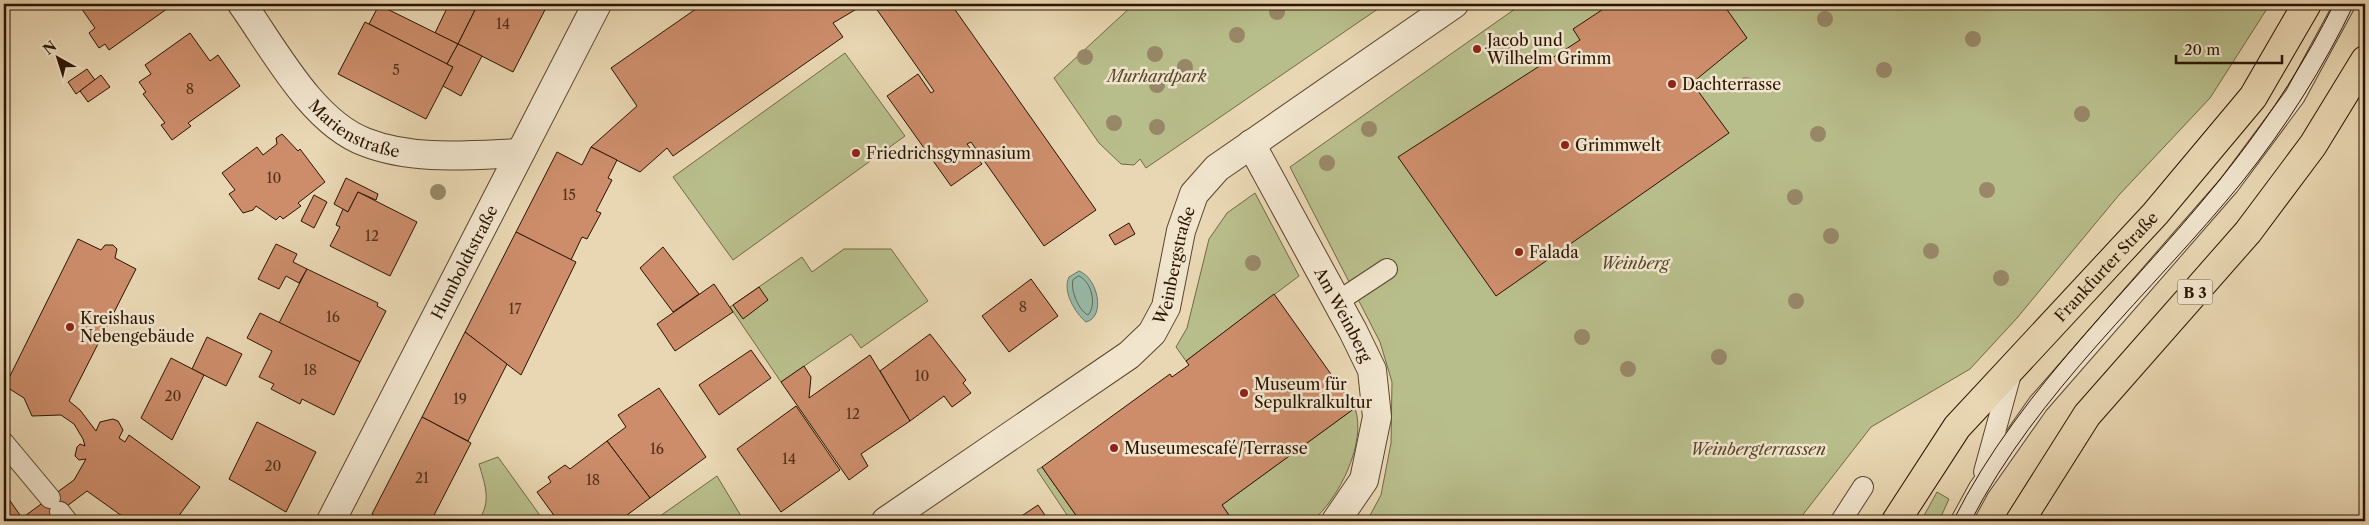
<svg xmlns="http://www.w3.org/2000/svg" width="2369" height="525" font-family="'Libre Caslon Text',serif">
	<rect width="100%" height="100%" fill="#e9d7b3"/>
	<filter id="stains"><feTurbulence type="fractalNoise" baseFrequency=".004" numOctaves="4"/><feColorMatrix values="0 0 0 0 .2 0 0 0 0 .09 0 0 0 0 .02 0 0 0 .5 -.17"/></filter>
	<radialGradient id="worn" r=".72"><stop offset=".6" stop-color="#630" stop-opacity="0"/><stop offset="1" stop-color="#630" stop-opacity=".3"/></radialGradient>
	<!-- green -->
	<g fill="#b8be8b" stroke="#716946">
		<polygon points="1134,4 1385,4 1146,168 1140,159 1134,165 1121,164 1099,143 1054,78"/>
		<polygon points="1522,4 2270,4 2210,98 2119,195 2017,318 1970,369 1871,427 1798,521 1367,521 1381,495 1391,443 1392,382 1380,342 1290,167"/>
		<polygon points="845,53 905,136 733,260 673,177"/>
		<polygon points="1255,193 1299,276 1186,361 1176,347 1187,328 1209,239 1227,213"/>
		<polygon points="844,249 891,249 928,301 861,348 851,334 781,382 730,307 802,257 812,272"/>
		<path d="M1355,408C1367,442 1339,499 1312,521H1233L1222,505Z"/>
		<path d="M498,457L544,521H478C492,502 485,485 479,464Z"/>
		<polygon points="1042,467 1080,521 1071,521 1037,470"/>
		<polygon points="717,476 744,521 653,521"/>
		<polygon points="1937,492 1949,499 1939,521 1921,521"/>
	</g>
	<!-- water -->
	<path fill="#98baa8" stroke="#6c7865" d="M1079,271C1098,278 1106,317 1086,322C1075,313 1062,291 1069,277Z"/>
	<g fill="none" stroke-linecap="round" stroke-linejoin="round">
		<!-- shore -->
		<path stroke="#616754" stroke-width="1" d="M1079,276C1092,282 1097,305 1088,315C1079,311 1070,290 1073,280Z"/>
	</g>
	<!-- building -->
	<g fill="#cd8d6b" stroke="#2a1400">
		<polygon points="81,4 169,4 171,6 109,50 105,44 99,48 89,33 95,28 79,5"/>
		<polygon points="449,4 478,4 458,44 435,33"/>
		<polygon points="478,4 548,4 513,72 458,44"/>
		<polygon points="703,4 865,4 833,23 843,37 673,156 667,148 640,172 591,147 637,106 611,68"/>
		<polygon points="873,4 951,4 1096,210 1044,246 971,142 967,144 982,164 951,186 887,96 918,74 931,93 934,91"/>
		<polygon points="1611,4 1723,4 1747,38 1692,83 1729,133 1496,296 1398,157 1580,40 1573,29"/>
		<polygon points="379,5 458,44 447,64 369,24"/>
		<polygon points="365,22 453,67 426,119 338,74"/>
		<polygon points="190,33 210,61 218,55 240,86 188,123 191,126 172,140 161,125 165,123 143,94 146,92 139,82 151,74 145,65"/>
		<polygon points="458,44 482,56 461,96 443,86 453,67 447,64"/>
		<polygon points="87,69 95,80 76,94 68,82"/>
		<polygon points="101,75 110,87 88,102 80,91"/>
		<polygon points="4,112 9,135 4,137"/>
		<polygon points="282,134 298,151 300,149 325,182 298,203 301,206 283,219 280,216 276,220 256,206 253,210 243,213 229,194 235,190 222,173 257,147 263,155 277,144 276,138"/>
		<polygon points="591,147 617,160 608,178 612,180 596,211 601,213 587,239 582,237 571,260 516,232 557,152 582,165"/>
		<polygon points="346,178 378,194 376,200 358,192 348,212 334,204"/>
		<polygon points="358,192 417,222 390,276 330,246 340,227 336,225 343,209 348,212"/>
		<polygon points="314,195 327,202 314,228 301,221"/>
		<polygon points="1129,223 1135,234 1115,245 1109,235"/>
		<polygon points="516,232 576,262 521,375 465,332"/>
		<polygon points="78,239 101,250 105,245 113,245 117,249 115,258 136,269 69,401 80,410 96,431 100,422 113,419 118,421 123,430 119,438 125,442 129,435 200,487 175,521 129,521 87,491 47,521 25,521 22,518 74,480 86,459 79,460 75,456 77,447 80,444 85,446 83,439 74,424 61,415 32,416 24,398 5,386"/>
		<polygon points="276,244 297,254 293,262 307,269 299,283 286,276 279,289 258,279"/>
		<polygon points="663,247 699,294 673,312 640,268"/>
		<polygon points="307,269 378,303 377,306 386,311 360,362 279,323"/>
		<polygon points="1031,279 1058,316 1009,352 982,316"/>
		<polygon points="714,284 733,312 675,351 657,324"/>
		<polygon points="759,287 768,300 743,319 733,305"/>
		<polygon points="1274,294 1355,408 1222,505 1233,521 1080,521 1042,467 1170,374 1172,377 1189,365 1186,361"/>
		<polygon points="260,313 360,362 334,415 302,399 300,404 271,389 274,384 259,377 272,351 247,338"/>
		<polygon points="465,332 507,364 468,441 422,417"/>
		<polygon points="930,334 966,380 963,383 971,393 952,407 944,396 910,421 880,371"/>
		<polygon points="207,337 242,354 226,386 192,369"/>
		<polygon points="751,350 771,378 719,415 699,385"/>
		<polygon points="870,355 910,421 861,454 868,466 849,480 781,382 804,366 811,377 809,398"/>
		<polygon points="171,358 204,375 172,440 141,418"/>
		<polygon points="659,388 706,457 650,498 607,441 626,427 618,415"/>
		<polygon points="796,406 840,470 781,512 737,449"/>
		<polygon points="422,417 471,443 431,521 384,521 372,514"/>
		<polygon points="257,422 316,452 286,512 229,479"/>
		<polygon points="607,441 650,498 619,521 558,521 537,492 551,482 548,477 565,465 570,469"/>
		<polygon points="4,492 22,518 25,521 4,521"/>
		<polygon points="1038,505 1049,521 1014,521"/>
	</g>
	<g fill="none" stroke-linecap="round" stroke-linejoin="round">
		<!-- service casing -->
		<g stroke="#5a452d" stroke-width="22">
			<g id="service">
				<polyline points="1337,302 1387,269"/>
				<polyline points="4,443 50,498"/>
				<polyline points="1984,472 2012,370"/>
				<polyline points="60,512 67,521"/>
				<polyline points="1841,521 1863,487"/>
				<polyline points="1961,521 1979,488 2038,404 2229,185 2295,96 2345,4"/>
			</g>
		</g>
		<!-- minor casing -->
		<g stroke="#5a452d" stroke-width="30">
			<g id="minor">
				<path id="s1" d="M242,4C274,49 312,122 365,142C413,161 470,155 520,153"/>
				<path id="s2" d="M1251,144L1353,331L1372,370L1377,417L1364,480L1336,521"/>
				<path id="s3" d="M331,521L597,4"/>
				<path id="s4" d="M886,521L1129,355L1152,333L1166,307L1181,231L1194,194L1217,168L1454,4"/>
			</g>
		</g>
		<!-- primary casing -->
		<g stroke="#2a1400" stroke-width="30">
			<g id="primary">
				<path id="s5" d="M1896,521L1957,427L2155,214L2253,97L2307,4"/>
				<polyline points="2020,521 2087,415 2248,232 2313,145 2365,60"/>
			</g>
		</g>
		<!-- service -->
		<use href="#service" stroke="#f1e5ce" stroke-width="20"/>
		<!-- minor -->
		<use href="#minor" stroke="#f1e5ce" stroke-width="28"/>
		<!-- primary -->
		<use href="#primary" stroke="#e9d7b3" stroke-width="28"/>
		<!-- tram -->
		<g stroke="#2a1400" stroke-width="1">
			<path d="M1953,521C2022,383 2140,283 2233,163C2272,113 2306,60 2334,4"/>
			<path d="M1971,521C2037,392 2151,294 2242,182C2286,127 2324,67 2354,4"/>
		</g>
	</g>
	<!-- trees -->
	<g fill="#988868">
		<circle cx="1277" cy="12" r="8"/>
		<circle cx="1825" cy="19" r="8"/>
		<circle cx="1237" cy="35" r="8"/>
		<circle cx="1973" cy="39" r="8"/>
		<circle cx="1504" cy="45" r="8"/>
		<circle cx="1155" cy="54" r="8"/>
		<circle cx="1085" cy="57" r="8"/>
		<circle cx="1185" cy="67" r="8"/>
		<circle cx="1884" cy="70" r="8"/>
		<circle cx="1157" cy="85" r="8"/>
		<circle cx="1746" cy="85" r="8"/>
		<circle cx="2082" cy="114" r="8"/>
		<circle cx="1114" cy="123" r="8"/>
		<circle cx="1157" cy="127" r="8"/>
		<circle cx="1369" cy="129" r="8"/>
		<circle cx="1818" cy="134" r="8"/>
		<circle cx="1327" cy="163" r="8"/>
		<circle cx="1987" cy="190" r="8"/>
		<circle cx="438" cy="192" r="8"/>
		<circle cx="1795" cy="197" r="8"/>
		<circle cx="1831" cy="236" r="8"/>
		<circle cx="1931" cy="251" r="8"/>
		<circle cx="1253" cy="263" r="8"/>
		<circle cx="2001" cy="278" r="8"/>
		<circle cx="1796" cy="301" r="8"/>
		<circle cx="1582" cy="337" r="8"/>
		<circle cx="1719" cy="357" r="8"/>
		<circle cx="1628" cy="369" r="8"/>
	</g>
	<!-- markers -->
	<g fill="#8f2418" stroke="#f1e5ce" stroke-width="2">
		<circle cx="1477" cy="49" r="5"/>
		<circle cx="1672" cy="84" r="5"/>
		<circle cx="1565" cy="145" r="5"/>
		<circle cx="856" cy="153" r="5"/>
		<circle cx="1519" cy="252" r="5"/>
		<circle cx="70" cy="327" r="5"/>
		<circle cx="1244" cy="393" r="5"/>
		<circle cx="1114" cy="448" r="5"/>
	</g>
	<g text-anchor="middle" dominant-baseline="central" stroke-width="5" stroke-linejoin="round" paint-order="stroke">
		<!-- number labels -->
		<g font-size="14" fill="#53321b">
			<text x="503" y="24">14</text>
			<text x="396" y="70">5</text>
			<text x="190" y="89">8</text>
			<text x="274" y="178">10</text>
			<text x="569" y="195">15</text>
			<text x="372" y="236">12</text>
			<text x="1023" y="307">8</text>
			<text x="515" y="309">17</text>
			<text x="333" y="317">16</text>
			<text x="310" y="370">18</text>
			<text x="922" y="376">10</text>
			<text x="173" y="396">20</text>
			<text x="460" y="399">19</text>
			<text x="853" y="414">12</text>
			<text x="657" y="449">16</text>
			<text x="789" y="459">14</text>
			<text x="273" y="466">20</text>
			<text x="422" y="478">21</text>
			<text x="593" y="480">18</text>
		</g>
		<!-- shield labels -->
		<rect fill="#f1e5ce" stroke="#66533e" stroke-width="1" x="2177.5" y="279.5" width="35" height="25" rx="4"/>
		<g font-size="15" font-weight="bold" fill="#2a1400">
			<text x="2195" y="292">B 3</text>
		</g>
		<!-- poi labels -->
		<g font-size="16" fill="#2a1400" stroke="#f1e5ce" text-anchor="start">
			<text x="1487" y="40">Jacob und<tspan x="1487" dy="18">Wilhelm Grimm</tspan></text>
			<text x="1682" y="84">Dachterrasse</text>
			<text x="1575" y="145">Grimmwelt</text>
			<text x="866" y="153">Friedrichsgymnasium</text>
			<text x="1529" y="252">Falada</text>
			<text x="80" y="318">Kreishaus<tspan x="80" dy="18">Nebengebäude</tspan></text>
			<text x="1254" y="384">Museum für<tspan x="1254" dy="18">Sepulkralkultur</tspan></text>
			<text x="1124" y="448">Museumescafé/Terrasse</text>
		</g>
		<!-- park labels -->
		<g font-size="16" font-style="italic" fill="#55472a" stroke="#f1e5ce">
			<text x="1157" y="76">Murhardpark</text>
			<text x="1635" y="263">Weinberg</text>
			<text x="1758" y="449">Weinbergterrassen</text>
		</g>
		<!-- street labels -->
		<g font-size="16" fill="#2a1400" stroke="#f1e5ce">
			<text stroke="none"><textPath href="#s1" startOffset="172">Marienstraße</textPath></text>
			<text stroke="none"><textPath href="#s3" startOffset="291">Humboldtstraße</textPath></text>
			<text stroke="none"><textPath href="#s4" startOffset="398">Weinbergstraße</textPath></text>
			<text stroke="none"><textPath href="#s5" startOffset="331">Frankfurter Straße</textPath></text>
			<text stroke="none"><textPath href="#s2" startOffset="194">Am Weinberg</textPath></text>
		</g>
	</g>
	<!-- margin -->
	<rect width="2369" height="525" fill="none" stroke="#e9d7b3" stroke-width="20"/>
	<rect x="5" y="5" width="2359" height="515" fill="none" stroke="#2a1400" stroke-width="2.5"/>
	<rect x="10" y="10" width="2349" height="505" fill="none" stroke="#2a1400"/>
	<!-- north arrow -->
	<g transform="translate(58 58) rotate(321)" stroke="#f1e5ce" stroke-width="4" paint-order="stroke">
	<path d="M0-4L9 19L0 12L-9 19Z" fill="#2a1400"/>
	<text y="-8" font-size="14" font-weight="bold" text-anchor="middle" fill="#2a1400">N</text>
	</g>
	<!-- scale -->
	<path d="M2176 55v8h106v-8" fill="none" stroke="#2a1400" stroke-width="2.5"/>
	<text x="2184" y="55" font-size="15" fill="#2a1400" stroke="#f1e5ce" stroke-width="4" paint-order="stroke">20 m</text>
	<rect width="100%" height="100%" filter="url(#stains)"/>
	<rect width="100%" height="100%" fill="url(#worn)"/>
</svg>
